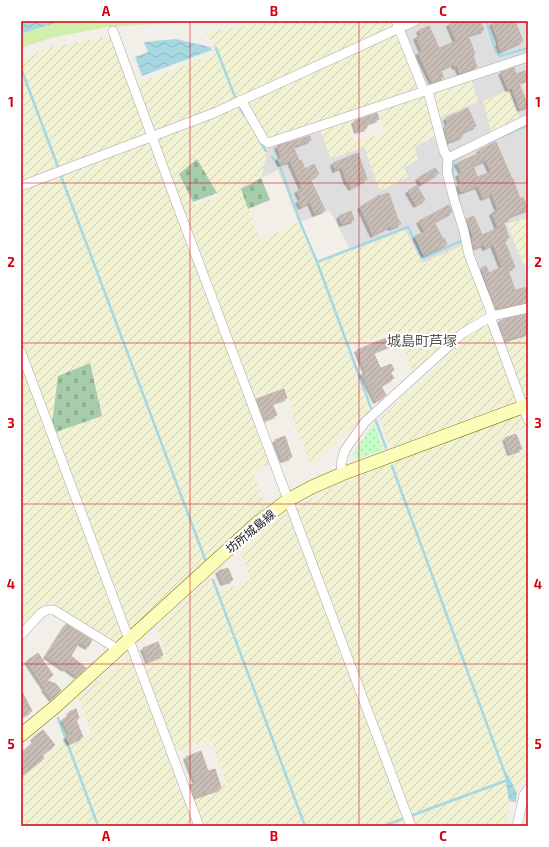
<svg xmlns="http://www.w3.org/2000/svg" width="549" height="847" font-family="'Exo 2','Noto Sans JP',sans-serif">
	<defs>
		<pattern id="farmland-furrows" width="10" height="10" patternUnits="userSpaceOnUse"><rect width="10" height="10" fill="#f1f1d3"/><path d="M-1 1l2-2M0 10L10 0M9 11l2-2" fill="none" stroke="#ceceb5"/></pattern>
		<pattern id="cemetery-stones" width="16" height="16" patternUnits="userSpaceOnUse"><rect width="16" height="16" fill="#a7ccab"/><path d="M2 7V4a2 2 0 0 1 4 0v3zM10 15v-3a2 2 0 0 1 4 0v3z" fill="#8faf93"/></pattern>
		<pattern id="park-dots" width="8" height="8" patternUnits="userSpaceOnUse"><rect width="8" height="8" fill="#c4fdc5"/><path d="M2 2h.1M6 6h.1" fill="none" stroke="#a8d9a9" stroke-width="1.8" stroke-linecap="round"/></pattern>
		<pattern id="water-waves" width="16" height="10" patternUnits="userSpaceOnUse"><rect width="16" height="10" fill="#a6d8e2"/><path d="M0 5q4-4 8 0t8 0" fill="none" stroke="#8fb9c2"/></pattern>
		<pattern id="building-hatch" width="6" height="6" patternUnits="userSpaceOnUse"><rect width="6" height="6" fill="#c7bdb6"/><path d="M-1 1l2-2M0 6l6-6M5 7l2-2" fill="none" stroke="#aba29c"/></pattern>
		<filter id="shadow"><feDropShadow dx="-2.5" dy="2.5" stdDeviation="0" flood-color="#0004"/></filter>
	</defs>
	<rect width="100%" height="100%" fill="#f2eee8"/>
	<!-- residential -->
	<polygon fill="#dfdede" points="409,21 528,21 528,83 523,85 528,98 528,218 507,224 528,274 528,336 496,344 487,324 487,312 422,263 405,230 351,251 330,211 299,222 278,170 261,178 270,139 319,125 364,147 408,177 404,168 414,146 422,96 396,32"/>
	<!-- farmland -->
	<g fill="url(#farmland-furrows)" fill-rule="evenodd">
		<path d="M280,21H392L419,88L319,125L270,139L261,178L241,189L260,240L299,222L316,263L351,251L405,230L422,263L463,245L487,312L460,329L413,372L396,330L347,348L370,412L314,462L309,461L290,411L294,410L285,387L253,399L136,84L215,54L207,32ZM197,160L219,196L196,205L179,174Z"/>
		<polygon points="111,36 270,464 252,471 266,506 134,628 129,627 21,342 21,60 47,48"/>
		<polygon points="471,79 478,102 433,120 436,137 415,146 418,159 404,168 408,177 380,191 364,147 331,159 320,130 347,121 355,142 384,132 378,109"/>
		<polygon points="509,90 520,118 491,133 483,101"/>
		<polygon points="528,218 528,274 507,224"/>
		<polygon points="487,324 496,344 528,336 528,396 390,448 380,419 464,340"/>
		<polygon points="21,361 124,635 115,644 50,604 43,604 25,625 21,617"/>
		<polygon points="522,414 527,427 500,438 508,457 528,450 528,772 508,802 507,826 202,826 192,797 227,784 210,739 175,752 142,665 166,656 156,628 211,579 216,593 251,580 240,551 277,519 319,494 388,464"/>
		<polygon points="131,652 196,826 21,826 21,777 61,743 67,746 92,735 79,699"/>
	</g>
	<!-- grass -->
	<polygon fill="#d0eeac" points="57,21 198,21 107,27 50,38 21,48 21,34"/>
	<!-- cemetery -->
	<g fill="url(#cemetery-stones)">
		<polygon points="197,159 217,193 193,202 179,174"/>
		<polygon points="261,178 270,200 248,209 241,189"/>
		<polygon points="90,363 102,416 56,432 52,424 58,376"/>
	</g>
	<!-- park -->
	<polygon fill="url(#park-dots)" points="374,423 383,450 357,459 352,455"/>
	<!-- water -->
	<g fill="url(#water-waves)">
		<polygon points="21,21 60,21 21,34"/>
		<polygon points="176,39 210,47 212,50 142,76 135,57 148,52 144,42"/>
		<polygon points="508,775 517,793 516,802 509,801 505,776"/>
	</g>
	<g fill="none" stroke-linecap="round" stroke-linejoin="round">
		<!-- stream -->
		<g stroke="#a6d8e2" stroke-width="2.5">
			<polyline points="486,21 496,52 500,56 528,48"/>
			<polyline points="216,48 235,97"/>
			<polyline points="22,71 58,167"/>
			<polyline points="240,108 244,115"/>
			<polyline points="501,137 528,125"/>
			<polyline points="261,143 266,151"/>
			<polyline points="488,143 495,140"/>
			<polyline points="272,157 280,167 300,222 317,262 371,408"/>
			<polyline points="61,176 205,559"/>
			<polyline points="454,182 453,176 454,161 462,156"/>
			<polyline points="458,196 459,202"/>
			<polyline points="468,229 470,236"/>
			<polyline points="317,262 408,227 423,258 461,241"/>
			<polyline points="376,421 386,448"/>
			<polyline points="392,466 507,779"/>
			<polyline points="213,580 305,826"/>
			<polyline points="58,718 98,826"/>
			<polyline points="410,816 508,780"/>
			<polyline points="383,826 405,818"/>
		</g>
	</g>
	<!-- building -->
	<g fill="url(#building-hatch)" stroke="#c5b4a9" fill-rule="evenodd" filter="url(#shadow)">
		<polygon points="458,21 480,21 484,30 468,35 475,54 473,55 477,67 460,73 457,66 455,67 454,63 440,70 444,77 432,82 418,53 422,51 416,37 421,35 419,30 429,26 439,48 456,41 449,24"/>
		<polygon points="496,21 515,21 523,41 501,51 498,43 499,42 492,23"/>
		<polygon points="514,68 516,74 528,70 528,79 520,82 520,84 519,84 528,106 520,109 512,88 508,89 501,72"/>
		<polygon points="468,108 476,126 462,132 463,136 448,142 444,126 448,125 446,118"/>
		<polygon points="377,113 379,119 366,124 367,128 357,131 354,121"/>
		<polygon points="310,136 311,140 295,146 296,147 294,148 299,161 301,160 305,169 314,164 319,174 310,179 325,210 315,214 310,202 301,207 298,201 301,199 297,191 302,188 290,161 280,164 278,158 281,157 277,146"/>
		<path d="M496,142L512,179H513L520,199L523,197L528,209L510,216L511,218L503,221L509,238L504,240L515,267L508,270L515,290L528,287V302L496,309L481,268L486,266L489,273L502,267L493,244L485,248L484,244L474,248L472,239L474,238L466,219L474,216L482,235L498,228L492,213L498,210L492,194L483,198L478,186L461,192L458,185L461,183L458,174L462,173L457,163L480,153L479,150ZM486,160L491,172L477,177L473,165Z"/>
		<polygon points="358,153 367,179 351,188 348,182 347,183 342,167 335,170 333,163"/>
		<polygon points="435,168 439,173 421,184 418,178"/>
		<polygon points="417,185 425,200 416,205 408,191"/>
		<polygon points="389,193 397,217 401,224 391,228 390,226 373,235 360,207 378,196"/>
		<polygon points="449,205 452,212 434,222 443,239 444,238 447,244 424,255 415,236 425,232 419,221"/>
		<polygon points="351,211 354,220 342,224 339,216"/>
		<polygon points="528,314 528,333 505,340 499,322 504,319"/>
		<polygon points="391,336 394,344 373,352 380,367 381,368 391,364 394,370 390,372 394,378 381,386 386,395 376,401 362,373 366,372 357,350"/>
		<polygon points="284,389 287,398 272,403 277,415 264,420 256,399"/>
		<polygon points="516,434 522,449 510,453 505,438"/>
		<polygon points="285,436 292,457 283,460 275,440"/>
		<polygon points="228,568 233,580 223,583 218,571"/>
		<polygon points="66,624 92,640 88,647 79,642 71,656 86,668 77,676 65,667 65,669 46,656"/>
		<polygon points="158,642 163,655 148,661 143,648"/>
		<polygon points="38,653 53,675 46,680 56,684 61,690 52,699 44,689 45,688 27,661"/>
		<polygon points="21,690 32,711 21,717"/>
		<polygon points="76,709 79,718 76,720 83,737 69,743 66,737 70,735 63,719 71,715 69,712"/>
		<polygon points="43,730 55,745 42,755 44,758 21,776 21,753 35,741 33,738"/>
		<polygon points="201,751 208,771 215,769 221,788 195,797 190,785 196,783 186,757"/>
	</g>
	<g fill="none" stroke-linecap="round" stroke-linejoin="round">
		<!-- minor casing -->
		<g stroke="#a8a8a8" stroke-width="10">
			<g id="minor">
				<polyline points="396,21 424,91"/>
				<polyline points="113,31 179,210 411,826"/>
				<polyline points="428,91 444,151 448,158 447,172 454,199 464,231 469,255 491,312 492,322 528,420"/>
				<polyline points="241,100 264,140 268,143 528,57"/>
				<polyline points="448,158 528,119"/>
				<polyline points="21,186 214,113 415,21"/>
				<polyline points="21,352 199,826"/>
				<polyline points="342,474 341,464 345,450 365,422 463,333 492,316 528,308"/>
				<polyline points="21,635 41,613 47,610 54,610 119,650"/>
				<polyline points="517,826 524,795 528,789"/>
			</g>
		</g>
		<!-- secondary casing -->
		<g stroke="#7b8100" stroke-width="14">
			<polyline id="secondary" points="21,735 56,706 255,525 288,500 312,487 342,474 528,405"/>
		</g>
		<!-- minor -->
		<use href="#minor" stroke="#fff" stroke-width="9"/>
		<!-- secondary -->
		<use href="#secondary" stroke="#fdfdbb" stroke-width="13"/>
	</g>
	<!-- grid -->
	<path fill="none" stroke="#d3000d" stroke-width="1" stroke-opacity="0.55" d="M190,21V826M359,21V826M21,183H528M21,343H528M21,504H528M21,664H528"/>
	<g text-anchor="middle" dominant-baseline="central" stroke-width="4" stroke-linejoin="round" paint-order="stroke">
		<!-- street labels -->
		<g font-size="12" fill="#212121" stroke="#fff">
			<text transform="translate(250 531) rotate(-40)">坊所城島線</text>
		</g>
		<!-- quarter labels -->
		<g font-size="14" fill="#545454" stroke="#fff">
			<text x="422" y="340">城島町芦塚</text>
		</g>
	</g>
	<!-- border -->
	<rect width="549" height="847" fill="none" stroke="#ffffff" stroke-width="44"/>
	<rect x="22" y="22" width="505" height="803" fill="none" stroke="#d3000d" stroke-width="1.5"/>
	<g font-size="13" text-anchor="middle" font-weight="bold" fill="#d3000d">
		<text x="106" y="16">A</text>
		<text x="274" y="16">B</text>
		<text x="443" y="16">C</text>
		<text x="11" y="107">1</text>
		<text x="538" y="107">1</text>
		<text x="11" y="267">2</text>
		<text x="538" y="267">2</text>
		<text x="11" y="428">3</text>
		<text x="538" y="428">3</text>
		<text x="11" y="589">4</text>
		<text x="538" y="589">4</text>
		<text x="11" y="749">5</text>
		<text x="538" y="749">5</text>
		<text x="106" y="841">A</text>
		<text x="274" y="841">B</text>
		<text x="443" y="841">C</text>
	</g>
</svg>
